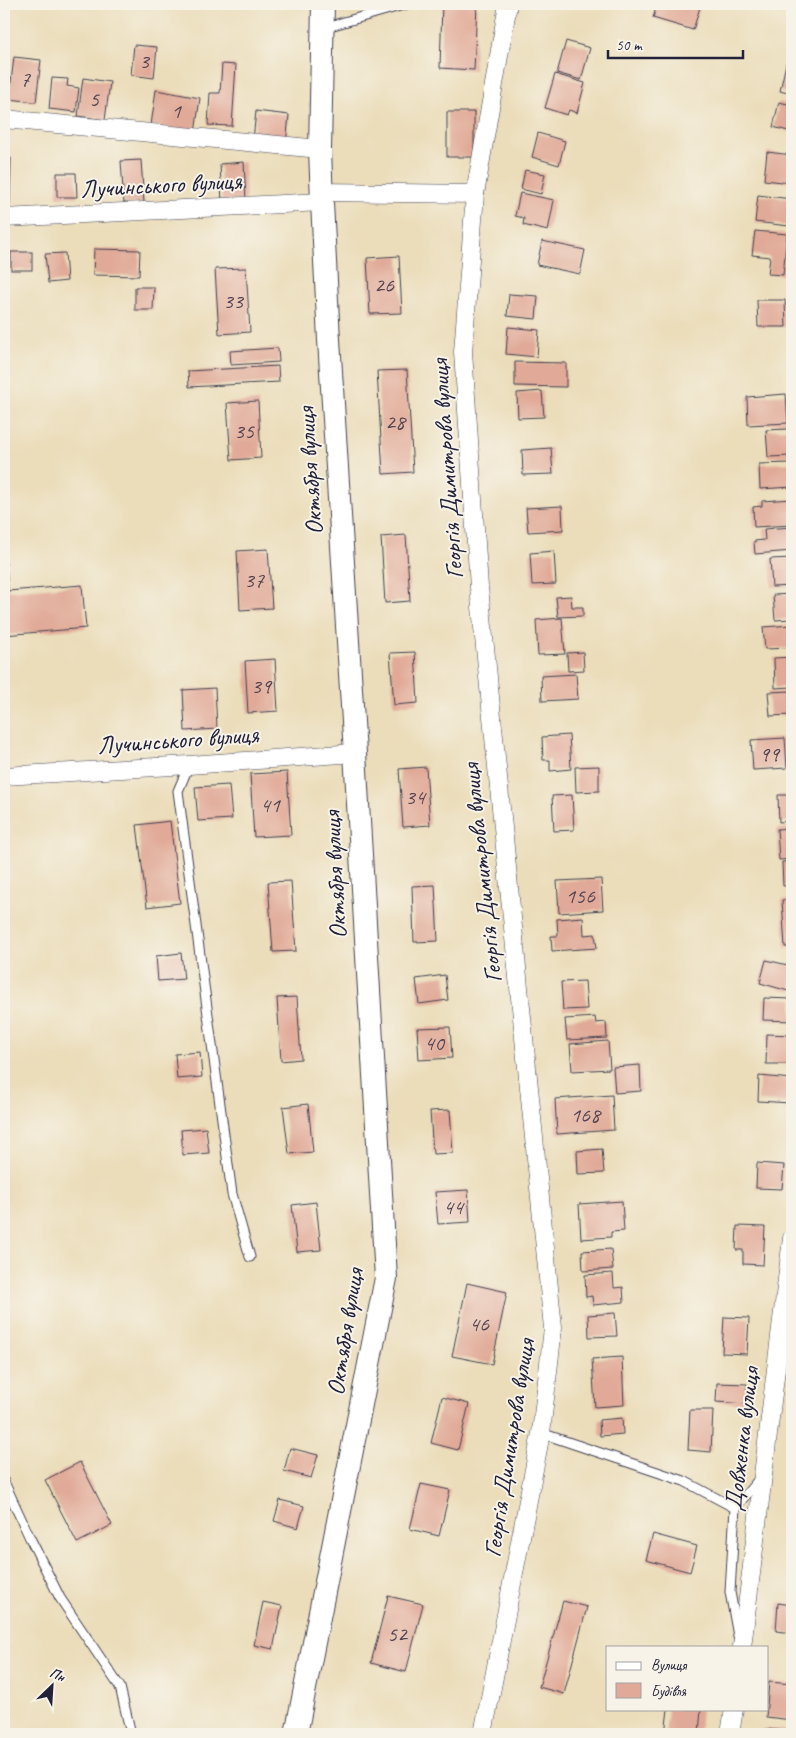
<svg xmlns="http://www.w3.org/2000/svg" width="796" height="1738" font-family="Caveat,sans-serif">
	<rect width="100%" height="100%" fill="#f7f3e8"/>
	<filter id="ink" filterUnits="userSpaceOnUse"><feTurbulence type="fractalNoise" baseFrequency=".02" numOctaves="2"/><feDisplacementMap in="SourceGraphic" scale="10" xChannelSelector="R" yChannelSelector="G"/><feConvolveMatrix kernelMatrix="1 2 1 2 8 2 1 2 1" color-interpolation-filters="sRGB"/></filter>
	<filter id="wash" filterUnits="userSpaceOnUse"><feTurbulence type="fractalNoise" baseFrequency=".0096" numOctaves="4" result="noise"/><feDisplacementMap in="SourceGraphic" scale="20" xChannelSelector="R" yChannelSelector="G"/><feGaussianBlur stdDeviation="1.12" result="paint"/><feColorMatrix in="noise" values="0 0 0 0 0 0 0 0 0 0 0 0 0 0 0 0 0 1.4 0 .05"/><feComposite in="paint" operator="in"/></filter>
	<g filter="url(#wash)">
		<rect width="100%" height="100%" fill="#ebddba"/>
		<g id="blocks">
			<!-- building -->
			<g fill="#e1aa98">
				<polygon points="442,4 477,4 474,70 440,68"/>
				<polygon points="657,4 701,4 693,30 653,18"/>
				<polygon points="566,41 590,48 581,80 557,73"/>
				<polygon points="134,45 157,47 154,78 131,75"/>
				<polygon points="14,57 41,60 36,102 9,99"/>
				<polygon points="787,59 792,61 791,94 780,91"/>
				<polygon points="222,64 236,65 232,126 208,125 210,93 220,93"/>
				<polygon points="555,74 585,83 577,113 569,110 567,115 545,108"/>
				<polygon points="52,78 68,79 67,86 79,88 76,112 49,109"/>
				<polygon points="83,78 110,82 105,120 78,116"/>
				<polygon points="156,90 200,98 195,133 151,125"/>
				<polygon points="779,102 792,105 792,132 773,127"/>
				<polygon points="256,111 289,115 286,144 253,140"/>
				<rect x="447" y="112" width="27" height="45"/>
				<polygon points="538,133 565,141 559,165 532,157"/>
				<polygon points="767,152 792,155 792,183 764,180"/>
				<polygon points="4,158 11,158 10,204 4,204"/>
				<polygon points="141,160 144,203 124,204 121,161"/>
				<polygon points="244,162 246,200 222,202 220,164"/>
				<polygon points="525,170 545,174 541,194 521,189"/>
				<polygon points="57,173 76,173 77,197 57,197"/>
				<polygon points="520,193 554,200 548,231 523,225 524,218 515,216"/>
				<polygon points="758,195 792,199 789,226 755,222"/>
				<polygon points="755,231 787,234 783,275 768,274 770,257 752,255"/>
				<polygon points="542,241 585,250 580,274 537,265"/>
				<polygon points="94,249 140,250 139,276 93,275"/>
				<rect x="11" y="252" width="21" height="18"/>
				<polygon points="65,253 67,281 48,283 45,254"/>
				<polygon points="399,256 402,313 370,314 367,258"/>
				<polygon points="246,268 250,332 219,334 215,269"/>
				<polygon points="135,287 154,287 153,310 135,310"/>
				<polygon points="509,294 538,296 536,319 507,316"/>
				<polygon points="757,300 785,300 786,327 758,327"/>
				<polygon points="508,327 539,330 537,357 506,354"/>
				<polygon points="278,348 279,362 231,365 230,351"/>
				<polygon points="515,362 566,363 566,387 515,386"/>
				<polygon points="278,366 279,382 189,387 188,371"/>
				<polygon points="407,370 413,472 383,474 377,371"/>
				<polygon points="542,391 544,417 518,418 517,393"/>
				<polygon points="786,394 788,423 748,425 747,397"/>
				<polygon points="258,401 261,458 231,460 227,403"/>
				<polygon points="788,429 790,456 768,457 766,430"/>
				<polygon points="551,448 553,474 523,475 522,450"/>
				<polygon points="790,463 792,487 760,489 759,464"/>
				<polygon points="792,499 792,525 754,527 753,507 762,506 762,501"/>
				<polygon points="562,506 563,530 528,532 526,508"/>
				<polygon points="792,527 792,551 755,554 754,541 765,540 764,529"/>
				<polygon points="406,535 410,601 385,603 381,537"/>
				<polygon points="268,549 272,608 240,610 237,551"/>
				<polygon points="554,551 556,584 532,585 530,553"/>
				<polygon points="792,558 792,586 772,587 770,559"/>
				<polygon points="6,563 8,591 82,585 86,628 4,635 4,564"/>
				<polygon points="792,594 792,619 775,620 773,595"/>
				<polygon points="571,596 572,607 583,607 583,616 558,617 556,597"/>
				<polygon points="562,618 565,654 538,655 536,620"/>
				<polygon points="792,625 792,648 765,649 763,627"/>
				<polygon points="415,652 418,703 394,705 390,653"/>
				<polygon points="583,652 584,670 568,671 567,653"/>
				<polygon points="792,657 792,687 775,688 774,658"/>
				<polygon points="275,659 278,711 248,713 245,661"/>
				<polygon points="576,674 578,699 542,701 541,676"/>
				<polygon points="215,688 217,729 185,731 183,690"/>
				<polygon points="792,691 792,715 770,716 768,692"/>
				<polygon points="569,735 571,769 550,771 550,760 543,760 542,737"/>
				<polygon points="785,738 787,768 753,770 751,740"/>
				<polygon points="599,766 599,791 576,792 575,767"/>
				<polygon points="426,767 430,825 403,827 399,769"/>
				<polygon points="287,772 291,835 254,837 250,774"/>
				<polygon points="229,785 232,819 198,821 195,787"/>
				<polygon points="572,795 574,830 554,831 552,796"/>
				<polygon points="778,795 792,795 792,821 779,822"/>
				<polygon points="170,821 180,903 147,907 137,825"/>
				<polygon points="792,828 792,859 779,860 777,829"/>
				<polygon points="792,861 792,885 783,886 782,862"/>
				<polygon points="601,879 603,910 559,913 557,881"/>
				<polygon points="291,881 296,951 273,952 268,882"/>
				<polygon points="435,885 438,941 414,942 412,886"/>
				<polygon points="782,900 792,900 792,947 785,947"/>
				<polygon points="583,917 584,935 595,934 597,948 552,951 551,936 558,936 557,919"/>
				<polygon points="181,953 184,979 158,981 156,956"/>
				<polygon points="766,960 792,966 792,992 760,983"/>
				<polygon points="445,975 448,1000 419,1004 416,979"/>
				<polygon points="585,981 587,1009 563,1010 561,982"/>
				<polygon points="297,997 301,1059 281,1061 277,998"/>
				<polygon points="764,998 792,999 792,1021 763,1020"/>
				<polygon points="595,1017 596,1023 606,1022 607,1038 567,1040 565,1019"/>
				<polygon points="450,1027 452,1058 419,1060 417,1028"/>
				<polygon points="767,1034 792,1035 792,1064 766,1064"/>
				<polygon points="608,1041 610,1069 572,1071 570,1044"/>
				<polygon points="200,1052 202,1077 177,1079 175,1054"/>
				<polygon points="640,1065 641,1091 615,1093 613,1067"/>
				<polygon points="759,1076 792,1079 790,1103 758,1101"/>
				<polygon points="612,1095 614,1130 557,1134 555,1099"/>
				<polygon points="308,1104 313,1152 289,1154 283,1107"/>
				<polygon points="450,1110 453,1153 433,1154 430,1111"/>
				<polygon points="206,1128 209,1153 183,1155 181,1130"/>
				<polygon points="602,1149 604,1173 578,1174 577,1151"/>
				<polygon points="757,1163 784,1165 782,1189 756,1188"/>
				<polygon points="468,1190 470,1222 438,1224 435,1192"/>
				<polygon points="622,1201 624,1231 611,1232 611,1237 581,1239 579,1204"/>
				<polygon points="316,1202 321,1250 297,1252 292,1205"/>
				<polygon points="737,1226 765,1227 763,1265 743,1264 743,1250 736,1250"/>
				<polygon points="611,1249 613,1269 583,1271 582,1251"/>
				<polygon points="613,1273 614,1288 623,1287 624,1302 593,1305 592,1296 586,1297 585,1275"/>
				<polygon points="467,1283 507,1292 492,1364 452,1356"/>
				<polygon points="615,1313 617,1336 589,1337 588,1315"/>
				<polygon points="724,1317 749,1318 747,1354 722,1353"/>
				<polygon points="622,1357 624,1405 595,1407 592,1359"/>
				<polygon points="717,1383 747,1384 747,1404 716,1402"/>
				<polygon points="442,1397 469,1404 458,1450 431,1443"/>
				<polygon points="690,1410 713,1410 711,1452 688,1450"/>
				<polygon points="622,1418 623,1434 600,1436 599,1420"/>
				<polygon points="290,1448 318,1455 311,1478 284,1471"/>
				<polygon points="80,1462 112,1525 77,1543 45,1480"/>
				<polygon points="421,1484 450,1490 439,1536 410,1529"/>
				<polygon points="280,1500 304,1506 298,1528 274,1521"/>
				<polygon points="653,1534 697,1546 690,1572 646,1560"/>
				<polygon points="388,1596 423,1604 406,1672 371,1663"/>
				<polygon points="563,1601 587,1607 564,1694 539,1687"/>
				<polygon points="263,1602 282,1606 273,1649 254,1645"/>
				<polygon points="778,1603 792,1605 792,1633 776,1631"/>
				<polygon points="769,1682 792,1684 792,1720 766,1717"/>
				<polygon points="668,1709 701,1709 699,1734 665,1734"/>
				<polygon points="765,1729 792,1731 792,1734 765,1734"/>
			</g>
		</g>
	</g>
	<g filter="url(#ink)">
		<use href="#blocks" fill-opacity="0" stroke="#403e4e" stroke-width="1"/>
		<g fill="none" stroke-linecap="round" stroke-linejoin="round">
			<!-- service casing -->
			<g stroke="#403e4e" stroke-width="11">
				<g id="service">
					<polyline points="323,28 407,4"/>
					<polyline points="189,765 178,791 232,1194 250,1257"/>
					<polyline points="541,1433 684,1481 735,1508 760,1478"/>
					<polyline points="4,1482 30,1538 60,1598 120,1687 131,1734"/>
					<polyline points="735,1508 730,1592 738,1636"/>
				</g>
			</g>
			<!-- minor casing -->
			<g stroke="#403e4e" stroke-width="19">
				<g id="minor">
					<polyline points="4,119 320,149"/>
					<polyline points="322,192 475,194"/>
					<polyline points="4,218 322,202"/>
					<polyline points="4,776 189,765 355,753"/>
					<polyline points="742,1647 792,1238"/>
					<polyline points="483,1734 541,1433 553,1328 479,587 463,352 475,194 508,4"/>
					<polyline points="730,1734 734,1709"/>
				</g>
			</g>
			<!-- tertiary casing -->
			<g stroke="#403e4e" stroke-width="24">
				<polyline id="tertiary" points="296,1734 386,1278 355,753 329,340 322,202 320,149 323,4"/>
			</g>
			<!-- service -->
			<use href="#service" stroke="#fff" stroke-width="9"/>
			<!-- minor -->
			<use href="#minor" stroke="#fff" stroke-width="18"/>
			<!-- tertiary -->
			<use href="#tertiary" stroke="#fff" stroke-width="22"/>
		</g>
	</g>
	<g text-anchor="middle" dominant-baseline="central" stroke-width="4" stroke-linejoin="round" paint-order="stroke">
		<!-- number labels -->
		<g font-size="22" fill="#524452">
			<text x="144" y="61">3</text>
			<text x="25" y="79">7</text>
			<text x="94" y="99">5</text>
			<text x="176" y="111">1</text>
			<text x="384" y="285">26</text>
			<text x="233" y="301">33</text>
			<text x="395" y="422">28</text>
			<text x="244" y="431">35</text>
			<text x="254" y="580">37</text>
			<text x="261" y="686">39</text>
			<text x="769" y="754">99</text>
			<text x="415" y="797">34</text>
			<text x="270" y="805">41</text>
			<text x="580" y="896">156</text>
			<text x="434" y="1043">40</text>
			<text x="585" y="1115">168</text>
			<text x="453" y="1207">44</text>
			<text x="479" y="1324">46</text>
			<text x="397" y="1634">52</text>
		</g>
		<!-- street labels -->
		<g font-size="25" fill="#22223b" stroke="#f7f3e8">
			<text transform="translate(161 185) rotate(-3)">Лучинського вулиця</text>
			<text transform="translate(447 469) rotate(-94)">Георгія Димитрова вулиця</text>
			<text transform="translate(310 471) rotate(-94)">Октября вулиця</text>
			<text transform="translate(178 740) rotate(-4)">Лучинського вулиця</text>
			<text transform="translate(482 873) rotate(-96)">Георгія Димитрова вулиця</text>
			<text transform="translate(335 875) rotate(-93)">Октября вулиця</text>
			<text transform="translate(345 1332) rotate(-81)">Октября вулиця</text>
			<text transform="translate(742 1439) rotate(-83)">Довженка вулиця</text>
			<text transform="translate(509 1448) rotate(-81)">Георгія Димитрова вулиця</text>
		</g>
	</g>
	<!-- margin -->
	<rect width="796" height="1738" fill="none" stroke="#f7f3e8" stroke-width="20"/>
	<!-- legend -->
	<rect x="606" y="1646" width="162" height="65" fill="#f7f3e8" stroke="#a29fa3"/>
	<rect x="616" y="1662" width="25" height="8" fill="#ffffff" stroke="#a29fa3"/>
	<text x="651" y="1670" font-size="15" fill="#22223b">Вулиця</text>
	<rect x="616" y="1683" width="25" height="15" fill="#e1aa98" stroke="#a29fa3"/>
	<text x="651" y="1696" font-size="15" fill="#22223b">Будівля</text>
	<!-- north arrow -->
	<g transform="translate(52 1686) rotate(25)" stroke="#f7f3e8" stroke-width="4" paint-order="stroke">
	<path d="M0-4L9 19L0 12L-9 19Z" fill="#22223b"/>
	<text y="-8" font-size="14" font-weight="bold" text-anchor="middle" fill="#22223b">Пн</text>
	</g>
	<!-- scale -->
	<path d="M608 50v8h135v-8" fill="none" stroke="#22223b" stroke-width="2.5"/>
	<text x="616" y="50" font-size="15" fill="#22223b" stroke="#f7f3e8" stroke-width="4" paint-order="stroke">50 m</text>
</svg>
